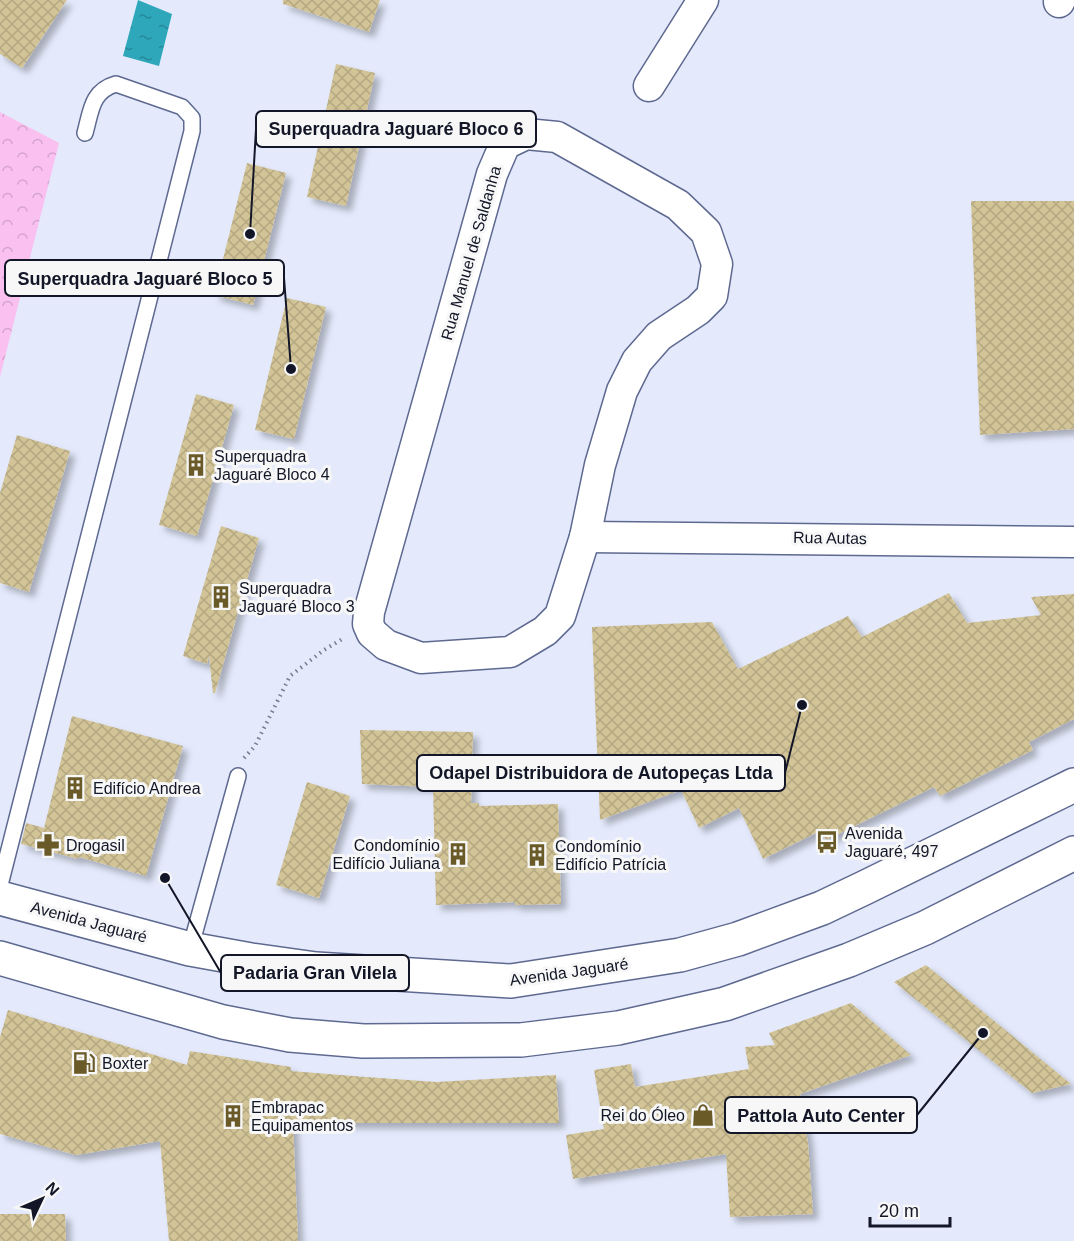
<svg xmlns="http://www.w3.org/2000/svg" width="1074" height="1241" font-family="Helvetica,sans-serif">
	<defs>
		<pattern id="park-crowns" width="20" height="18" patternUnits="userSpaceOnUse" patternTransform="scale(1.5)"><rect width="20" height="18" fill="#f9c0f0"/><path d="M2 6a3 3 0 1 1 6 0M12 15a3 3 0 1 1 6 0" fill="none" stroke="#d4a4ce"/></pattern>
		<pattern id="water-ripples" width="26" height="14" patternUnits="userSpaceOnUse" patternTransform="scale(1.5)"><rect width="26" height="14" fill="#2ea7bb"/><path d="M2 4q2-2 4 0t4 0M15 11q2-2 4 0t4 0" fill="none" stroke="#268798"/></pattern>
		<pattern id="building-cross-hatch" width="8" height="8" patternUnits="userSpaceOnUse" patternTransform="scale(1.5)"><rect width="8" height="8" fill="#d3c497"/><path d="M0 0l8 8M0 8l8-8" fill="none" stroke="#b4a882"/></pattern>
		<filter id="shadow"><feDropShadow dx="5.5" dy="5.5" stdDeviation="3" flood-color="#0004"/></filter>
	</defs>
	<rect width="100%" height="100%" fill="#e4eafc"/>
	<!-- park -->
	<polygon fill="url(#park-crowns)" points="0,112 59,143 0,377"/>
	<!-- water -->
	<polygon fill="url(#water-ripples)" points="138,0 172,14 159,66 123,56"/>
	<!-- building -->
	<g fill="url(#building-cross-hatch)" filter="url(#shadow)">
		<polygon points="0,0 67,0 22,68 0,54"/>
		<polygon points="283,0 380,0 369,32 283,4"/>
		<polygon points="336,64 375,73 346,206 307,197"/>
		<polygon points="247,163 286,173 253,305 214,295"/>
		<polygon points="971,201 1074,201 1074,429 980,435"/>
		<polygon points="287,298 326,307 294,439 255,430"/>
		<polygon points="196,394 234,405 197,536 159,525"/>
		<polygon points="17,435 70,451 29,592 0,583 0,493"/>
		<polygon points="221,526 259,538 215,693 213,693 209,656 207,664 183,656"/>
		<polygon points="949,593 967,623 1041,615 1031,597 1074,594 1074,719 1029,742 1033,750 940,796 934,787 826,840 820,831 763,859 739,808 699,828 681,790 600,820 592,627 712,622 738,669 848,616 862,637"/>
		<polygon points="72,716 183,746 146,876 79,857 78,859 21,844 26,823 44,828"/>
		<polygon points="360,730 473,732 471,803 479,803 479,806 558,804 561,904 515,905 515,902 436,905 433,787 362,784"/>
		<polygon points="307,782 350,796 319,898 276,885"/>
		<polygon points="926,965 1071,1084 1032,1093 894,982"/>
		<polygon points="851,1003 911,1055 800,1094 808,1143 813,1214 730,1217 726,1154 573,1179 566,1135 604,1129 594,1070 631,1064 635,1087 749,1069 745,1047 775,1045 769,1033"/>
		<polygon points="8,1010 187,1065 190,1051 291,1067 291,1071 366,1077 436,1082 556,1075 559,1123 293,1123 298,1241 169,1241 160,1141 76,1155 0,1134 0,1037"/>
		<polygon points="0,1214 65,1214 66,1241 0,1241"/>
	</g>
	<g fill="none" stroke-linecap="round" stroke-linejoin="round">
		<!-- service casing -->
		<g stroke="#5e6990" stroke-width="18">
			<g id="service">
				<path d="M0,885L192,131V118L182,107L116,84C91,91 91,112 85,133"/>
				<polyline points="190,949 238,776"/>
			</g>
		</g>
		<!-- minor casing -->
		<g stroke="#5e6990" stroke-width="33">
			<g id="minor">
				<polyline points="1059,2 1060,0"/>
				<polyline points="649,86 703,0"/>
				<polygon points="526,134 557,137 678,205 706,232 717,264 712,296 698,310 659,336 637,361 622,391 600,465 585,537 560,616 545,631 510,652 421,658 386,645 372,633 368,624 369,612 492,174 505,144"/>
				<polyline points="585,537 1074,542"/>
			</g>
		</g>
		<!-- trunk casing -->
		<g stroke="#5e6990" stroke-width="36">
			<g id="trunk">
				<polyline points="0,898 190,949 251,960 316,969 511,981 680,955 738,939 822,908 864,888 1074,785"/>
				<polyline points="0,958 223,1022 290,1035 363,1041 521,1040 618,1028 725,1004 849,960 925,928 1074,853"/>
			</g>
		</g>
		<!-- path -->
		<polyline stroke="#787d8e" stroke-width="4" stroke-dasharray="1.5 4.5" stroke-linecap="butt" points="244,758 255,746 290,676 324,650 344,638"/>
		<!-- service -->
		<use href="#service" stroke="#fff" stroke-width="15"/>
		<!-- minor -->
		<use href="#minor" stroke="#fff" stroke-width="30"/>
		<!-- trunk -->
		<use href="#trunk" stroke="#fff" stroke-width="33"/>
	</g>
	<!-- icons -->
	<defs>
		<g id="building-bare" transform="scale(1.8)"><path d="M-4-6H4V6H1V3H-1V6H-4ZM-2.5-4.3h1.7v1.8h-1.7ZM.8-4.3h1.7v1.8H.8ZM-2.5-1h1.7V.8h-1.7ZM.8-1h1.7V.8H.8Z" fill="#6a5a27" stroke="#f7f7f7" stroke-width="2.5" paint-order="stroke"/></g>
		<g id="bus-bare" transform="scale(1.8)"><path d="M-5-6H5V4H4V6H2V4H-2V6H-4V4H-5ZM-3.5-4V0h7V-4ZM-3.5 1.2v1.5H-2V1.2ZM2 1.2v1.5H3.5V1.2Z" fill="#6a5a27" stroke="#f7f7f7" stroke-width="2.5" paint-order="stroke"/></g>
		<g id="pharmacy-bare" transform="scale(1.8)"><path d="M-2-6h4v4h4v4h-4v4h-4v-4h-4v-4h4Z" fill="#6a5a27" stroke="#f7f7f7" stroke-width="2.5" paint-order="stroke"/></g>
		<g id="fuel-bare" transform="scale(1.8)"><path d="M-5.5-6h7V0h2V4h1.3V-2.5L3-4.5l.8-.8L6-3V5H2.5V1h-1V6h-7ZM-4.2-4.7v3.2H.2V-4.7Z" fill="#6a5a27" stroke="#f7f7f7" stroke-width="2.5" paint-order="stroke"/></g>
		<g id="shop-bare" transform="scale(1.8)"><path d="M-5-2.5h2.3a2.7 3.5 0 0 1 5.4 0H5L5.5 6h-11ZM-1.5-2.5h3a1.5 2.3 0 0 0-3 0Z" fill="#6a5a27" stroke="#f7f7f7" stroke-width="2.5" paint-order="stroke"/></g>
	</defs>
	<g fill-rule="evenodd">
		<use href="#building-bare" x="196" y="465"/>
		<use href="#building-bare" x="221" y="597"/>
		<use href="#building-bare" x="75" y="788"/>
		<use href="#bus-bare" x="827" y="842"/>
		<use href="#pharmacy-bare" x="48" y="845"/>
		<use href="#building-bare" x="458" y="854"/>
		<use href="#building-bare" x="537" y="855"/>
		<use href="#fuel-bare" x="84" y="1063"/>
		<use href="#shop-bare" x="703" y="1115"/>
		<use href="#building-bare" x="233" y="1116"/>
	</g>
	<g text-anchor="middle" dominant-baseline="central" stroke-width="6" stroke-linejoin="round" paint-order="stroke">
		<!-- street labels -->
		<g font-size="16" fill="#121626" stroke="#f7f7f7">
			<text transform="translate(471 253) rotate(-74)">Rua Manuel de Saldanha</text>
			<text transform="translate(830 538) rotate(1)">Rua Autas</text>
			<text transform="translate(89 922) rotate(15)">Avenida Jaguaré</text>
			<text transform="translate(569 972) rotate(-8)">Avenida Jaguaré</text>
		</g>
		<!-- poi labels -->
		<g font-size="16" fill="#121626" stroke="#f7f7f7" text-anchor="start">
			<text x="214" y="456">Superquadra<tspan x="214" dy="18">Jaguaré Bloco 4</tspan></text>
			<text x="239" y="588">Superquadra<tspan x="239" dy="18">Jaguaré Bloco 3</tspan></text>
			<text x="93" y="788">Edifício Andrea</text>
			<text x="845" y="833">Avenida<tspan x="845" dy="18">Jaguaré, 497</tspan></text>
			<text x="66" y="845">Drogasil</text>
			<text x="440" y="845" text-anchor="end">Condomínio<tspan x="440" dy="18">Edifício Juliana</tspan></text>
			<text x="555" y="846">Condomínio<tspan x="555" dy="18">Edifício Patrícia</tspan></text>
			<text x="102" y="1063">Boxter</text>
			<text x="251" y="1107">Embrapac<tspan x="251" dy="18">Equipamentos</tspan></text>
			<text x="685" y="1115" text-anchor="end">Rei do Óleo</text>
		</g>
	</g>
	<!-- callouts -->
	<path fill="none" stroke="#121626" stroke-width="2" d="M250 234L256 129M291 369L284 278M802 705L785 773M165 878L221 973M983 1033L917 1115"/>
	<g fill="#121626" stroke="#f7f7f7" stroke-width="2">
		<circle cx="250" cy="234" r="6"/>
		<circle cx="291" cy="369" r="6"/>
		<circle cx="802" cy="705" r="6"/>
		<circle cx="165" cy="878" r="6"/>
		<circle cx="983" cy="1033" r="6"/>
	</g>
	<g fill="#f7f7f7" stroke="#121626" stroke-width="2">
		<rect x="256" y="111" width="280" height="36" rx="6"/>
		<rect x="5" y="260" width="279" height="36" rx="6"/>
		<rect x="417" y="755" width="368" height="36" rx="6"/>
		<rect x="221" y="955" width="188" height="36" rx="6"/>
		<rect x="725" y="1097" width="192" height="36" rx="6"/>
	</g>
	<g font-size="18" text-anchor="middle" font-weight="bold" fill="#121626">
		<text x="396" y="135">Superquadra Jaguaré Bloco 6</text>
		<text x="145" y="285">Superquadra Jaguaré Bloco 5</text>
		<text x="601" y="779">Odapel Distribuidora de Autopeças Ltda</text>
		<text x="315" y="979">Padaria Gran Vilela</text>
		<text x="821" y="1122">Pattola Auto Center</text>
	</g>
	<!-- north arrow -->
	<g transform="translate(42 1199) rotate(46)" stroke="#f7f7f7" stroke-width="4.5" paint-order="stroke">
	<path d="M0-4.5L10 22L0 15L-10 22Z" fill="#121626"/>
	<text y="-9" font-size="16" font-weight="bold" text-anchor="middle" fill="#121626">N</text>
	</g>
	<!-- scale -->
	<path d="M870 1217v9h80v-9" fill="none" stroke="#121626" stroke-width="3"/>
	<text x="879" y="1217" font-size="18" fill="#121626" stroke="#f7f7f7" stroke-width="4.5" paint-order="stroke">20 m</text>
</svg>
